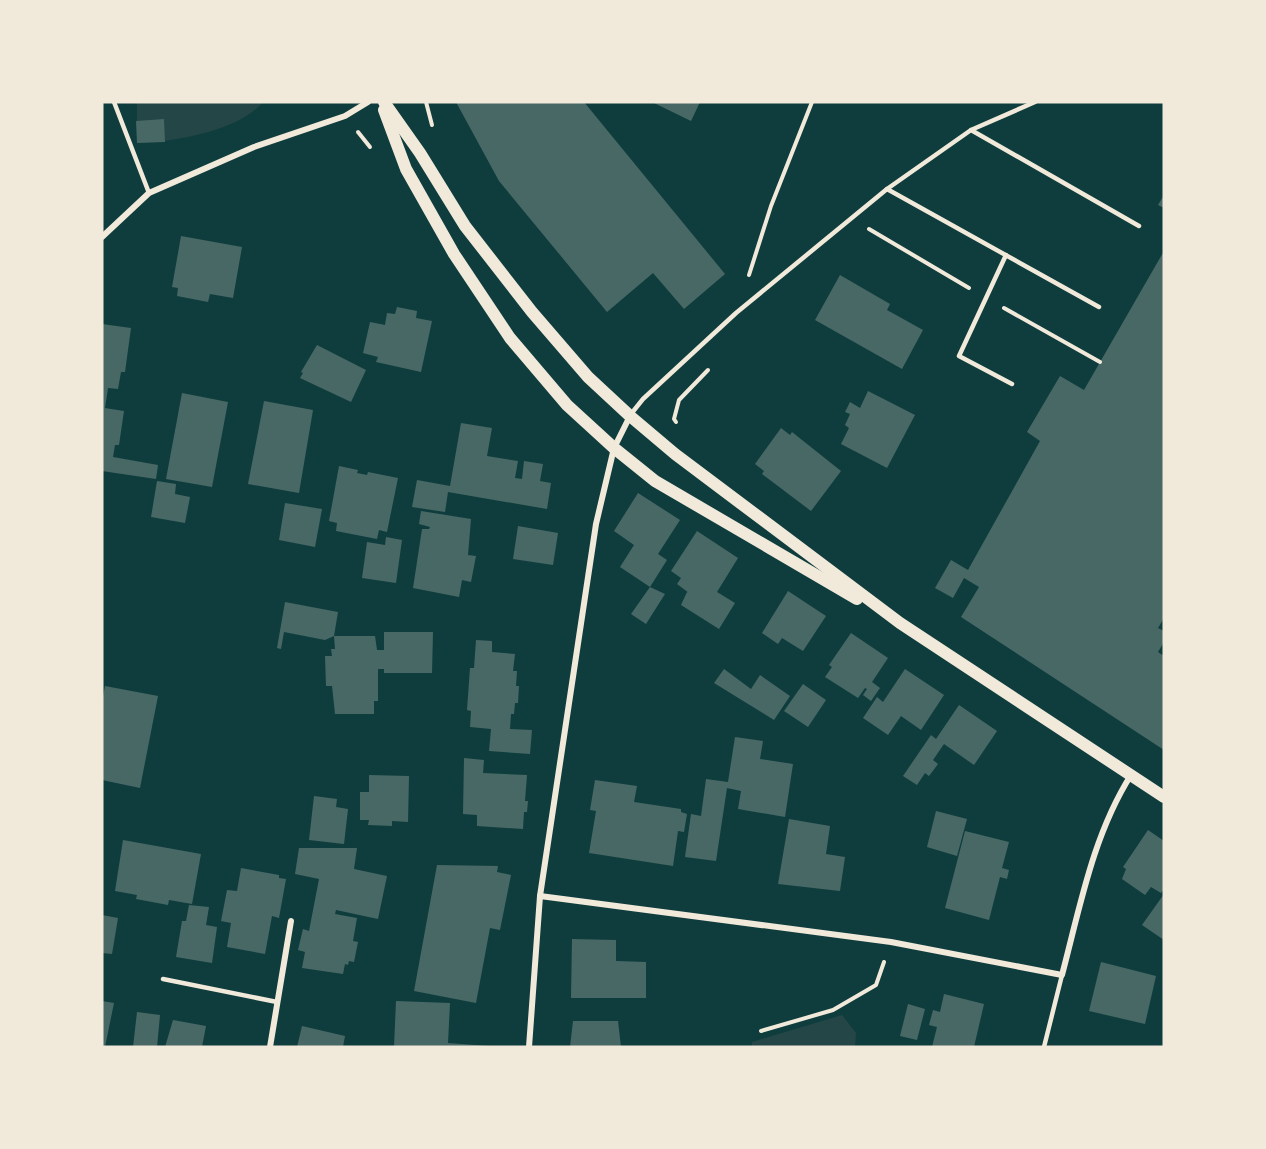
<svg xmlns="http://www.w3.org/2000/svg" width="1266" height="1149" font-family="Manrope,sans-serif">
	<rect width="100%" height="100%" fill="#0f3d3e"/>
	<!-- green -->
	<g fill="#244646">
		<path d="M137,102H263C239,131 173,142 137,143Z"/>
		<polygon points="842,1015 856,1033 855,1047 752,1047 752,1042"/>
	</g>
	<!-- building -->
	<g fill="#486865">
		<polygon points="456,102 584,102 725,274 684,309 653,273 607,312 499,181"/>
		<polygon points="652,102 700,102 691,121"/>
		<polygon points="164,119 165,142 137,143 136,121"/>
		<polygon points="1164,195 1164,208 1158,205"/>
		<polygon points="181,236 242,247 233,298 210,294 208,302 177,296 178,288 172,287"/>
		<polygon points="1164,251 1164,618 1158,628 1164,631 1164,642 1158,652 1164,656 1164,750 961,617 979,587 964,578 953,598 935,588 951,560 968,570 1040,441 1027,432 1060,376 1084,390"/>
		<polygon points="840,275 890,304 887,310 923,330 902,369 815,320"/>
		<polygon points="397,307 417,311 416,318 432,321 421,372 376,362 378,357 363,353 370,322 385,325 387,313 395,314"/>
		<polygon points="102,324 131,328 125,372 121,372 118,389 108,388 105,408 124,411 119,445 115,445 113,457 158,465 156,479 102,471"/>
		<polygon points="317,345 366,370 351,402 300,378 303,373 301,372"/>
		<polygon points="868,391 915,415 887,468 841,444 849,428 845,425 850,414 845,412 850,402 860,408"/>
		<polygon points="182,393 228,402 212,487 166,479"/>
		<polygon points="264,401 313,410 299,493 248,484"/>
		<polygon points="461,423 492,428 487,456 518,461 515,478 522,479 524,461 543,464 540,481 551,483 547,509 448,492 445,512 412,507 417,480 450,486"/>
		<polygon points="781,428 790,435 792,432 841,471 811,511 762,474 764,471 755,464"/>
		<polygon points="339,466 358,470 357,473 367,475 368,472 398,478 387,532 379,530 377,539 336,531 337,523 329,521"/>
		<polygon points="157,481 176,484 175,494 190,497 185,523 151,517"/>
		<polygon points="638,493 680,520 658,554 667,560 650,587 665,594 646,624 631,614 650,587 620,567 634,545 614,531"/>
		<polygon points="285,503 322,509 315,547 279,540"/>
		<polygon points="421,511 471,519 468,555 476,556 471,582 462,580 459,597 413,588 422,529 429,529 430,527 419,524"/>
		<polygon points="518,526 558,533 553,565 513,559"/>
		<polygon points="697,531 738,558 717,592 735,603 719,629 681,605 687,592 689,593 677,584 681,578 671,571"/>
		<polygon points="386,537 402,540 396,583 362,578 367,542 385,545"/>
		<polygon points="788,591 826,616 803,651 782,638 778,644 762,633"/>
		<polygon points="285,602 338,612 334,636 375,636 377,650 384,650 384,632 433,632 432,673 384,673 384,669 378,669 378,701 374,701 374,714 335,714 332,686 326,686 325,656 332,656 331,649 335,649 334,636 325,640 284,632 281,649 277,648"/>
		<polygon points="851,633 888,658 872,682 880,688 871,701 863,695 867,689 865,688 858,698 825,677 832,667 829,665"/>
		<polygon points="476,640 492,641 492,652 515,654 513,671 517,671 516,686 519,686 518,703 515,703 514,714 511,714 510,729 532,730 530,754 489,751 491,729 470,727 471,711 467,710 470,668 474,668"/>
		<polygon points="724,669 751,689 760,675 790,696 774,720 714,683"/>
		<polygon points="905,669 944,695 921,730 901,716 888,735 863,718 877,697 883,702"/>
		<polygon points="803,684 826,700 808,727 784,711"/>
		<polygon points="105,686 158,696 140,788 102,780 102,702"/>
		<polygon points="959,705 997,731 974,765 944,744 933,760 938,764 929,776 925,773 917,785 903,776 931,735 936,739"/>
		<polygon points="735,737 763,741 760,759 793,764 785,817 738,809 741,791 727,788 716,861 685,857 691,814 701,816 706,779 728,782"/>
		<polygon points="464,758 484,760 483,773 527,775 525,801 528,801 527,812 524,812 523,829 477,826 477,815 463,814"/>
		<polygon points="369,775 409,776 408,822 392,821 392,826 368,825 369,820 360,820 360,792 369,792"/>
		<polygon points="595,780 637,786 634,802 681,809 681,812 687,814 684,832 678,831 673,866 589,853 596,811 590,810"/>
		<polygon points="314,796 337,799 336,807 348,809 344,844 309,840"/>
		<polygon points="936,811 967,819 957,856 927,847"/>
		<polygon points="789,819 830,826 826,854 845,857 840,891 778,884"/>
		<polygon points="1148,830 1164,841 1164,889 1161,893 1151,887 1145,895 1122,879 1126,869 1123,867"/>
		<polygon points="965,831 1009,842 1002,868 1009,870 1007,879 1000,877 989,920 945,908"/>
		<polygon points="123,840 201,854 192,904 169,900 168,905 136,899 137,895 115,891"/>
		<polygon points="299,848 357,848 354,869 387,876 378,919 336,910 335,914 357,918 353,941 358,942 354,962 349,961 348,965 345,964 343,974 302,968 305,952 298,950 303,929 309,931 319,879 295,874"/>
		<polygon points="437,865 498,866 497,872 511,875 500,930 490,928 476,1003 414,991"/>
		<polygon points="241,868 279,875 279,878 286,879 279,918 272,916 265,954 227,947 231,923 221,921 227,890 237,891"/>
		<polygon points="1164,894 1164,940 1142,925"/>
		<polygon points="189,905 209,907 206,925 217,927 212,963 176,957 182,921 186,921"/>
		<polygon points="102,915 118,918 112,954 102,953"/>
		<polygon points="572,939 616,940 616,961 646,962 646,998 571,998"/>
		<polygon points="1101,962 1156,976 1145,1024 1089,1011"/>
		<polygon points="944,994 984,1004 974,1047 932,1047 937,1027 929,1025 933,1010 940,1012"/>
		<polygon points="102,1001 114,1003 105,1047 102,1047"/>
		<polygon points="396,1001 450,1003 448,1043 502,1047 394,1047"/>
		<polygon points="908,1004 925,1009 917,1040 900,1036"/>
		<polygon points="137,1012 160,1015 157,1047 133,1047"/>
		<polygon points="173,1020 206,1026 202,1047 165,1047"/>
		<polygon points="573,1021 618,1021 621,1047 570,1047"/>
		<polygon points="302,1026 345,1036 343,1047 297,1047"/>
	</g>
	<g fill="none" stroke-linecap="round" stroke-linejoin="round">
		<!-- path -->
		<g stroke="#f1e9da" stroke-width="4">
			<polyline points="426,102 432,125"/>
			<polyline points="358,132 370,147"/>
			<polyline points="869,229 969,288"/>
			<polyline points="749,275 771,206 812,102"/>
			<polyline points="1004,308 1100,362"/>
			<polyline points="676,422 674,419 679,400 708,370"/>
			<polyline points="761,1031 833,1010 876,985 884,962"/>
		</g>
		<!-- service -->
		<g stroke="#f1e9da" stroke-width="4.5">
			<polyline points="114,102 149,193"/>
			<polyline points="971,130 1139,226"/>
			<polyline points="887,189 1099,307"/>
			<polyline points="1006,255 959,356 1012,384"/>
			<polyline points="631,414 643,399 736,313 887,189 971,130 1035,102"/>
			<polyline points="163,979 277,1002"/>
			<polyline points="1044,1047 1062,975"/>
		</g>
		<!-- minor -->
		<g stroke="#f1e9da" stroke-width="6">
			<polyline points="102,237 149,193 254,147 345,116 368,102"/>
			<polyline points="540,896 596,524 614,448 630,416"/>
			<polyline points="270,1047 291,921"/>
			<path d="M529,1047L540,896L891,942L1062,975C1080,907 1093,835 1131,775"/>
		</g>
		<!-- secondary -->
		<g stroke="#f1e9da" stroke-width="12">
			<polyline points="384,102 420,153 465,226 532,312 588,377 630,416 675,454 900,623 1164,797"/>
			<polyline points="384,110 406,169 454,254 510,338 567,405 614,448 655,481 857,599"/>
		</g>
	</g>
	<!-- border -->
	<rect width="1266" height="1149" fill="none" stroke="#f1e9da" stroke-width="207"/>
</svg>
